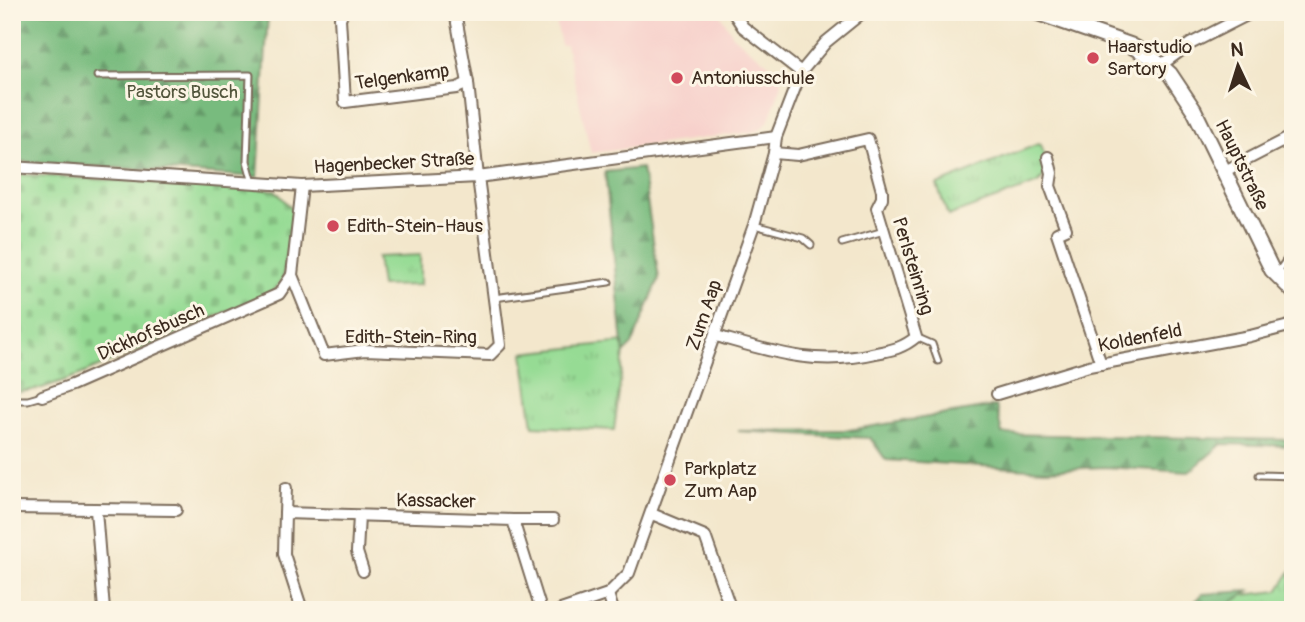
<svg xmlns="http://www.w3.org/2000/svg" width="1305" height="622" font-family="Pangolin,sans-serif">
	<defs>
		<pattern id="grass-tufts" width="24" height="20" patternUnits="userSpaceOnUse" patternTransform="scale(1.75)"><rect width="24" height="20" fill="#96db94"/><path d="M3 7l-1-3M5 7V3M7 7l1-3M15 17l-1-3M17 17v-4M19 17l1-3" fill="none" stroke="#82bc7f"/></pattern>
		<pattern id="forest-firs" width="22" height="20" patternUnits="userSpaceOnUse" patternTransform="scale(1.75)"><rect width="22" height="20" fill="#78bb7e"/><path d="M5 1l3.5 6h-7zM16 11l3.5 6h-7z" fill="#649867"/></pattern>
		<pattern id="cemetery-stones" width="16" height="16" patternUnits="userSpaceOnUse" patternTransform="scale(1.75)"><rect width="16" height="16" fill="#96db94"/><path d="M2 7V4a2 2 0 0 1 4 0v3zM10 15v-3a2 2 0 0 1 4 0v3z" fill="#82bc7f"/></pattern>
	</defs>
	<rect width="100%" height="100%" fill="#fcf5e5"/>
	<filter id="ink" filterUnits="userSpaceOnUse"><feTurbulence type="fractalNoise" baseFrequency=".0143" numOctaves="2"/><feDisplacementMap in="SourceGraphic" scale="14" xChannelSelector="R" yChannelSelector="G"/><feConvolveMatrix kernelMatrix="1 2 1 2 8 2 1 2 1" color-interpolation-filters="sRGB"/></filter>
	<filter id="wash" filterUnits="userSpaceOnUse"><feTurbulence type="fractalNoise" baseFrequency=".00686" numOctaves="4" result="noise"/><feDisplacementMap in="SourceGraphic" scale="28" xChannelSelector="R" yChannelSelector="G"/><feGaussianBlur stdDeviation="1.57" result="paint"/><feColorMatrix in="noise" values="0 0 0 0 0 0 0 0 0 0 0 0 0 0 0 0 0 1.4 0 .05"/><feComposite in="paint" operator="in"/></filter>
	<g filter="url(#wash)">
		<rect width="100%" height="100%" fill="#f3e7cc"/>
		<!-- built -->
		<polygon fill="#f7d0cb" points="554,12 719,12 734,37 779,72 782,84 768,122 758,131 591,153 566,45 561,45"/>
		<!-- grass -->
		<g fill="url(#grass-tufts)" stroke="#688259" stroke-width="2">
			<path d="M1038,144L1041,145C1046,160 1050,170 1039,183L948,216L937,185Z"/>
			<polygon points="420,255 420,285 381,286 377,257"/>
			<polygon points="623,342 624,353 614,430 533,426 523,353"/>
			<polygon points="1291,571 1293,610 1190,610 1199,600 1278,591"/>
		</g>
		<!-- forest -->
		<g fill="url(#forest-firs)" stroke="#5a724e" stroke-width="2">
			<polygon points="12,12 262,12 268,14 258,177 12,161"/>
			<polygon points="642,168 659,279 632,345 624,353 605,172"/>
			<polygon points="996,406 1002,434 1293,440 1293,446 1222,444 1189,472 1104,467 1045,470 886,460 870,438 738,431 849,430"/>
			<polygon points="1249,591 1220,610 1188,610 1202,594"/>
		</g>
		<!-- cemetery -->
		<polygon fill="url(#cemetery-stones)" stroke="#688259" stroke-width="2" points="12,174 275,190 293,210 283,278 273,292 77,376 39,389 12,393"/>
		<g fill="none" stroke-linecap="round" stroke-linejoin="round">
			<!-- stream -->
			<polyline stroke="#75b4e8" stroke-width="3.5" points="1290,610 1291,601"/>
		</g>
	</g>
	<g filter="url(#ink)">
		<g fill="none" stroke-linecap="round" stroke-linejoin="round">
			<!-- service casing -->
			<g stroke="#7b6c5b" stroke-width="9">
				<g id="service">
					<polyline points="97,76 250,75 247,161 253,183"/>
					<polyline points="754,225 803,238 811,245"/>
					<polyline points="842,243 884,231"/>
					<polyline points="1277,273 1293,251"/>
					<polyline points="494,298 609,282"/>
					<polyline points="916,337 932,344 938,361"/>
					<polyline points="12,400 28,400 42,396"/>
					<polyline points="1259,475 1293,476"/>
				</g>
			</g>
			<!-- minor casing -->
			<g stroke="#7b6c5b" stroke-width="14">
				<g id="minor">
					<polyline points="343,12 340,18 345,102 457,88 468,83"/>
					<polyline points="733,12 743,27 801,72"/>
					<polyline points="1161,65 1190,44 1253,12"/>
					<polyline points="1048,157 1052,173 1050,186 1066,229 1057,233 1101,364"/>
					<polyline points="12,167 302,186 478,177 776,137"/>
					<polyline points="1223,172 1293,136"/>
					<polyline points="302,186 292,275 324,355 365,350 490,355 500,345 478,177 468,83 455,12"/>
					<path d="M716,336C773,352 816,367 876,353C892,350 903,348 916,337L877,208L882,198V191L868,139L798,155L774,153"/>
					<polyline points="997,394 1089,366 1250,336 1293,325"/>
					<polyline points="42,396 72,385 279,294 292,275"/>
					<polyline points="12,508 176,510"/>
					<polyline points="96,510 104,610"/>
					<polyline points="285,513 286,488"/>
					<polyline points="652,514 705,536 731,610"/>
					<polyline points="359,516 357,552 363,571"/>
					<polyline points="513,520 553,520"/>
					<polyline points="608,594 613,610"/>
					<polyline points="302,610 284,554 285,513 513,520 541,610"/>
					<polyline points="561,610 608,594 629,573 754,225 774,153 776,137 801,72 826,42 863,12"/>
				</g>
			</g>
			<!-- secondary casing -->
			<g stroke="#7b6c5b" stroke-width="18">
				<polyline id="secondary" points="1035,12 1130,45 1150,56 1170,74 1194,110 1272,270 1293,291"/>
			</g>
			<!-- service -->
			<use href="#service" stroke="#fff" stroke-width="5"/>
			<!-- minor -->
			<use href="#minor" stroke="#fff" stroke-width="10"/>
			<!-- secondary -->
			<use href="#secondary" stroke="#fff" stroke-width="14"/>
		</g>
	</g>
	<!-- markers -->
	<g fill="#d1495b" stroke="#fcf5e5" stroke-width="2.5">
		<circle cx="1093" cy="58" r="7"/>
		<circle cx="677" cy="78" r="7"/>
		<circle cx="333" cy="226" r="7"/>
		<circle cx="670" cy="480" r="7"/>
	</g>
	<g text-anchor="middle" dominant-baseline="central" stroke-width="6" stroke-linejoin="round" paint-order="stroke">
		<!-- poi labels -->
		<g font-size="19" fill="#3b2a1e" stroke="#fcf5e5" text-anchor="start">
			<text x="1107" y="47">Haarstudio<tspan x="1107" dy="22">Sartory</tspan></text>
			<text x="691" y="78">Antoniusschule</text>
			<text x="347" y="226">Edith-Stein-Haus</text>
			<text x="684" y="469">Parkplatz<tspan x="684" dy="22">Zum Aap</tspan></text>
		</g>
		<!-- street labels -->
		<g font-size="19" fill="#3b2a1e" stroke="#fcf5e5">
			<text transform="translate(402 77) rotate(-8)">Telgenkamp</text>
			<text transform="translate(394 163) rotate(-3)">Hagenbecker Straße</text>
			<text transform="translate(1242 165) rotate(64)">Hauptstraße</text>
			<text transform="translate(913 266) rotate(73)">Perlsteinring</text>
			<text transform="translate(704 315) rotate(-71)">Zum Aap</text>
			<text transform="translate(151 332) rotate(-24)">Dickhofsbusch</text>
			<text x="411" y="337">Edith-Stein-Ring</text>
			<text transform="translate(1140 338) rotate(-11)">Koldenfeld</text>
			<text transform="translate(436 501) rotate(1)">Kassacker</text>
		</g>
		<!-- park labels -->
		<g font-size="19" fill="#52563c" stroke="#fcf5e5">
			<text x="182" y="92">Pastors Busch</text>
		</g>
	</g>
	<!-- margin -->
	<rect width="1305" height="622" fill="none" stroke="#fcf5e5" stroke-width="42"/>
	<!-- north arrow -->
	<g transform="translate(1238 66) rotate(356)" stroke="#fcf5e5" stroke-width="5" paint-order="stroke">
	<path d="M0-5L12 26L0 18L-12 26Z" fill="#3b2a1e"/>
	<text y="-10" font-size="19" font-weight="bold" text-anchor="middle" fill="#3b2a1e">N</text>
	</g>
</svg>
